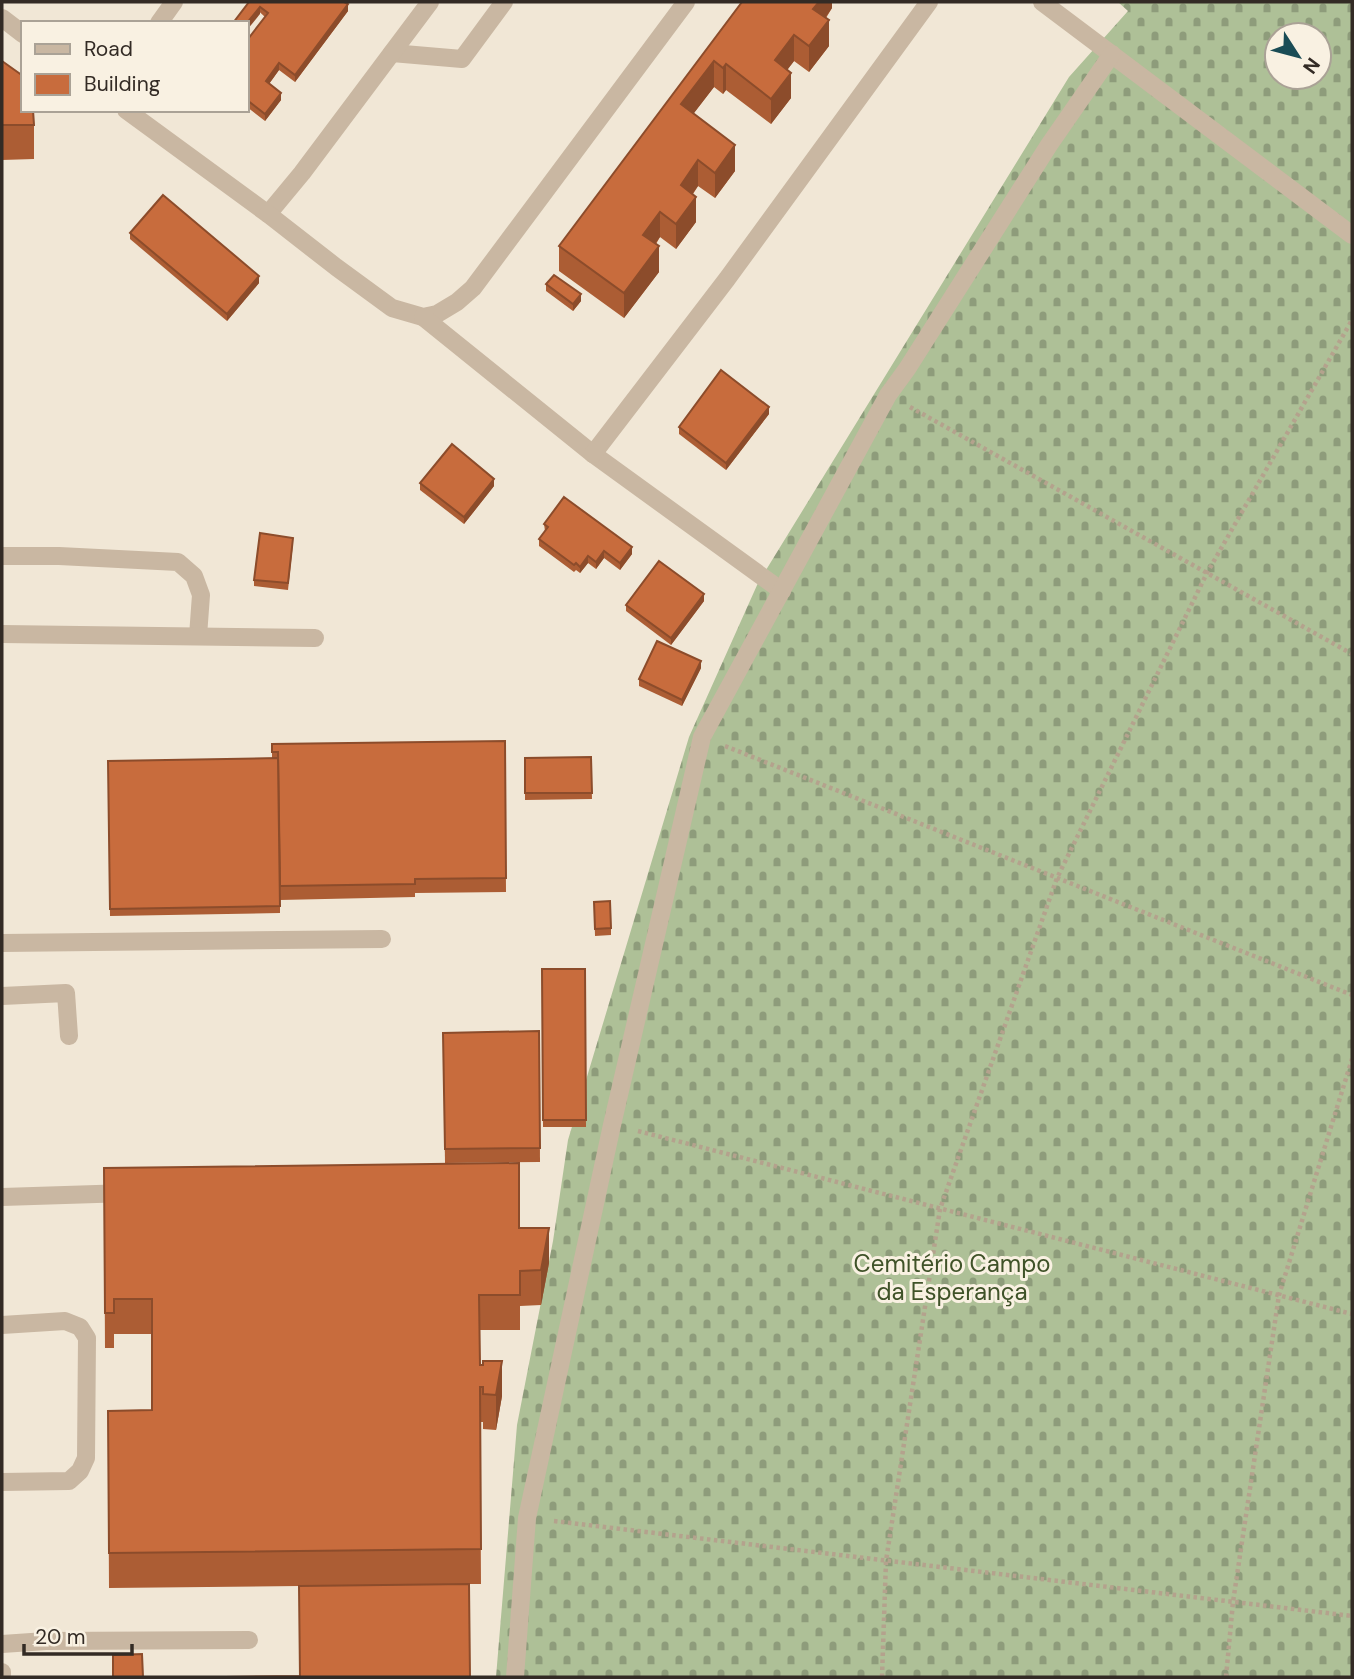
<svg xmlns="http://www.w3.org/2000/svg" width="1354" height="1679" font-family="'DM Sans',sans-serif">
	<defs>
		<pattern id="cemetery-stones" width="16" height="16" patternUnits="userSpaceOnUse" patternTransform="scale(1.75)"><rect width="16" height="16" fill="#aec097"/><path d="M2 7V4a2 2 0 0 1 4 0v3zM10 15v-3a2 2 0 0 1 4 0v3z" fill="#8e9c7b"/></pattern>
	</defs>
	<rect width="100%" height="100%" fill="#f1e7d6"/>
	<!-- cemetery -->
	<path fill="url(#cemetery-stones)" fill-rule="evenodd" d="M1118,2H1352V1677H496L517,1425L553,1241L568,1140L689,737L758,583L1069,77L1128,11ZM1277,35H1319V77H1277Z"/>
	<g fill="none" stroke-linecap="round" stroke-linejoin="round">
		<!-- path -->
		<g stroke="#b4a28d" stroke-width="4.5" stroke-dasharray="3.5 3.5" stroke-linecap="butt">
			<polyline points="910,407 1352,654"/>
			<polyline points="725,746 1352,995"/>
			<polyline points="638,1131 1352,1314"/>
			<polyline points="554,1521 1352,1616"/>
			<polyline points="882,1677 886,1561 940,1209 1057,878 1207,573 1352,320"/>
			<polyline points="1226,1677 1233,1602 1279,1295 1352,1059"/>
		</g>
		<!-- minor -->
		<g stroke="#c9b7a2" stroke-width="18">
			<polyline points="1042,2 1352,235"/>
			<polyline points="2,18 23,34"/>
			<polyline points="159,23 174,2"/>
			<polyline points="392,53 462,59 504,2"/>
			<polyline points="126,110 268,214 302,173 430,2"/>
			<polyline points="268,214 336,267 392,308 423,317 437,314 457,302 473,288 686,2"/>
			<polyline points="423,317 593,454 782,591"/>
			<polyline points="593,454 727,279 929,2"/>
			<polyline points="2,556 59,556 178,562 194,576 201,595 198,636"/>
			<polyline points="2,634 315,638"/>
			<polyline points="2,943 382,939"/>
			<polyline points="2,996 66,993 69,1036"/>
			<polyline points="2,1197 128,1193"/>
			<polyline points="2,1325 65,1321 80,1327 87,1338 86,1458 80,1471 69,1481 2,1482"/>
			<polyline points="2,1644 46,1641 249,1640"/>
			<polyline points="2,1672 2,1677"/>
			<polyline points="515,1677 527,1518 612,1125 702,737 888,395 907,369 1049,145 1112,54"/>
		</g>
	</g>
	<!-- wall -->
	<g fill="#ac5d34">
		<polygon points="249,2 348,11 295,82 279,70 269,84 281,100 265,121 247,107 247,38 248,39 265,17"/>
		<polygon points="742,2 832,2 832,8 826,18 829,46 809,72 794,61 787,70 791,98 771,124 726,90 723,94 714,87 693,114 735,171 715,198 698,186 693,194 696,222 676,249 660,237 656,244 659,272 624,318 559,271 559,246"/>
		<polygon points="2,61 34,125 34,159 2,160"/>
		<polygon points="130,233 259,283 227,321 130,239"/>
		<polygon points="546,284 581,301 573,311 546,291"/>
		<polygon points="769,414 726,470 679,434 679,427"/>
		<polygon points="420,483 494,486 464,524 420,490"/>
		<polygon points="544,524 632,554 620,570 604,558 596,569 588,563 580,573 576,570 574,572 539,546 539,539 545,531"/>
		<polygon points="293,544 288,590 254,586 254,580"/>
		<polygon points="704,601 671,645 626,611 626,605"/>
		<polygon points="701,668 682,706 639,686 639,679"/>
		<polygon points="505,741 506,892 415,893 415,897 280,900 280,913 110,916 108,761 272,759 272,744"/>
		<polygon points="591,757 592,799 525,800 525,758"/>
		<polygon points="594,902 611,928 611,935 595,936"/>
		<polygon points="542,969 585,969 586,1127 543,1127"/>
		<polygon points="539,1031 540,1162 445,1163 443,1033"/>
		<polygon points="104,1168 519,1228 549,1263 541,1305 520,1306 520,1330 479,1330 480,1365 502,1396 496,1430 483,1429 483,1422 480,1422 481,1584 469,1584 300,1676 299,1586 109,1588 108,1411 152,1410 152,1334 114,1334 114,1348 105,1348"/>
	</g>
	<!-- shaded-wall -->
	<g fill="#8c4c2b">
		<polygon points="819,2 832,2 832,8 813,35 813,9"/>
		<polygon points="348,4 348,11 295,82 295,75"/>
		<polygon points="260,7 260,14 247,30 247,23"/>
		<polygon points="829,20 829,46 809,72 809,46"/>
		<polygon points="794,35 794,61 775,86 775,60"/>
		<polygon points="714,61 714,87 681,130 681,104"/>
		<polygon points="279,63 279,70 266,88 266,81"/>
		<polygon points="726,64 726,90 723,94 723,68"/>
		<polygon points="791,73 791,98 771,124 771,99"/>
		<polygon points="281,93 281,100 265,121 265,114"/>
		<polygon points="735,145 735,171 715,198 715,173"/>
		<polygon points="698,160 698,186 681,210 681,185"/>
		<polygon points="696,197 696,222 676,249 676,224"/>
		<polygon points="660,212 660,237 643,260 643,235"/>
		<polygon points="659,246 659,272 624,318 624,293"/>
		<polygon points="259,276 259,283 227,321 227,314"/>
		<polygon points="581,294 581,301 573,311 573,304"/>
		<polygon points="769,407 769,414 726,470 726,463"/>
		<polygon points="494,479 494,486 464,524 464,517"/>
		<polygon points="632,547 632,554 620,570 620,563"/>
		<polygon points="604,551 604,558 596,569 596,562"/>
		<polygon points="588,556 588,563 580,573 580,567"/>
		<polygon points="704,594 704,601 671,645 671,638"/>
		<polygon points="701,661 701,668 682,706 682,700"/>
		<polygon points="549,1228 549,1263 541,1305 541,1270"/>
		<polygon points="502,1361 502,1396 496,1430 496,1395"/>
	</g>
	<!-- building -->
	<g fill="#c86c3d" stroke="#8c4c2b" stroke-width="2">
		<polygon points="249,2 344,2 348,4 295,75 279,63 266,81 281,93 265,114 247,100 247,38 248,39 268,13 260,7 247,23 233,23"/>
		<polygon points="742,2 819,2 813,9 829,20 809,46 794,35 775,60 791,73 771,99 726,64 723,68 714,61 681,104 735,145 715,173 698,160 681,185 696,197 676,224 660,212 643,235 659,246 624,293 559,246"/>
		<polygon points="2,61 23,76 23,110 33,110 34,125 2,125"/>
		<polygon points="163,195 259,276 227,314 130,233"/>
		<polygon points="554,275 581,294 573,304 546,284"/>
		<polygon points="721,370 769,407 726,463 679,427"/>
		<polygon points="452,444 494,479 464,517 420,483"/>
		<polygon points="564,497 632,547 620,563 604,551 596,562 588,556 580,567 576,563 574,565 539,539 548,527 544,524"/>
		<polygon points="260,533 293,538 288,583 254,580"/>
		<polygon points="659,561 704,594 671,638 626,605"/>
		<polygon points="657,641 701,661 682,700 639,679"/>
		<polygon points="505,741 506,878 415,879 415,884 280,886 278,752 272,752 272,744"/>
		<polygon points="591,757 592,793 525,793 525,758"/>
		<polygon points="278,758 280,906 110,909 108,761"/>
		<polygon points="610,901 611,928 595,929 594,902"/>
		<polygon points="542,969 585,969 586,1120 543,1120"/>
		<polygon points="539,1031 540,1148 445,1149 443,1033"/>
		<polygon points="519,1163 519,1228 549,1228 541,1270 520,1271 520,1295 479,1295 480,1365 483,1365 483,1361 502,1361 496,1395 483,1394 483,1387 480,1387 481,1549 109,1553 108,1411 152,1410 152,1299 114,1299 114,1313 105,1313 104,1168"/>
		<polygon points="469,1584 470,1677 225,1677 300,1676 299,1586"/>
		<polygon points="142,1654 143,1677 113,1677 113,1655"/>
	</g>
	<g text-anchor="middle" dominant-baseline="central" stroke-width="6" stroke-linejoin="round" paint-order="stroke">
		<!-- park labels -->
		<g font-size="24" fill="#3f5228" stroke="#f9f1e2">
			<text x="952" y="1263">Cemitério Campo<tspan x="952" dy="28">da Esperança</tspan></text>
		</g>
	</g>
	<!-- border -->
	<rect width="1354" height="1679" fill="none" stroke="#332b25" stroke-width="7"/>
	<!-- legend -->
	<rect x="21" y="21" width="228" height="91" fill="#f9f1e2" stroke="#aaa296" stroke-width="2"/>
	<rect x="35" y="44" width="35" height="10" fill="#c9b7a2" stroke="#aaa296" stroke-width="2"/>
	<text x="84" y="56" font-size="21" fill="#332b25">Road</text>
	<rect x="35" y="74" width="35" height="21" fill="#c86c3d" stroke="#aaa296" stroke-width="2"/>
	<text x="84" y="91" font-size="21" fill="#332b25">Building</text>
	<!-- north arrow -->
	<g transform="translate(1298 56) rotate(126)"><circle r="33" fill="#f9f1e2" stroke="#aaa296" stroke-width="2"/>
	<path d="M0-5L12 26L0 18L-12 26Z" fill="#1a4c55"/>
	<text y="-10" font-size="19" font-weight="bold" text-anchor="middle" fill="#332b25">N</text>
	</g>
	<!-- scale -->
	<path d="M24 1644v10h108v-10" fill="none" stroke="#332b25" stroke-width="3.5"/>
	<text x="35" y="1644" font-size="21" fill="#332b25" stroke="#f9f1e2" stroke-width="5" paint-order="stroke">20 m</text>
</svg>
